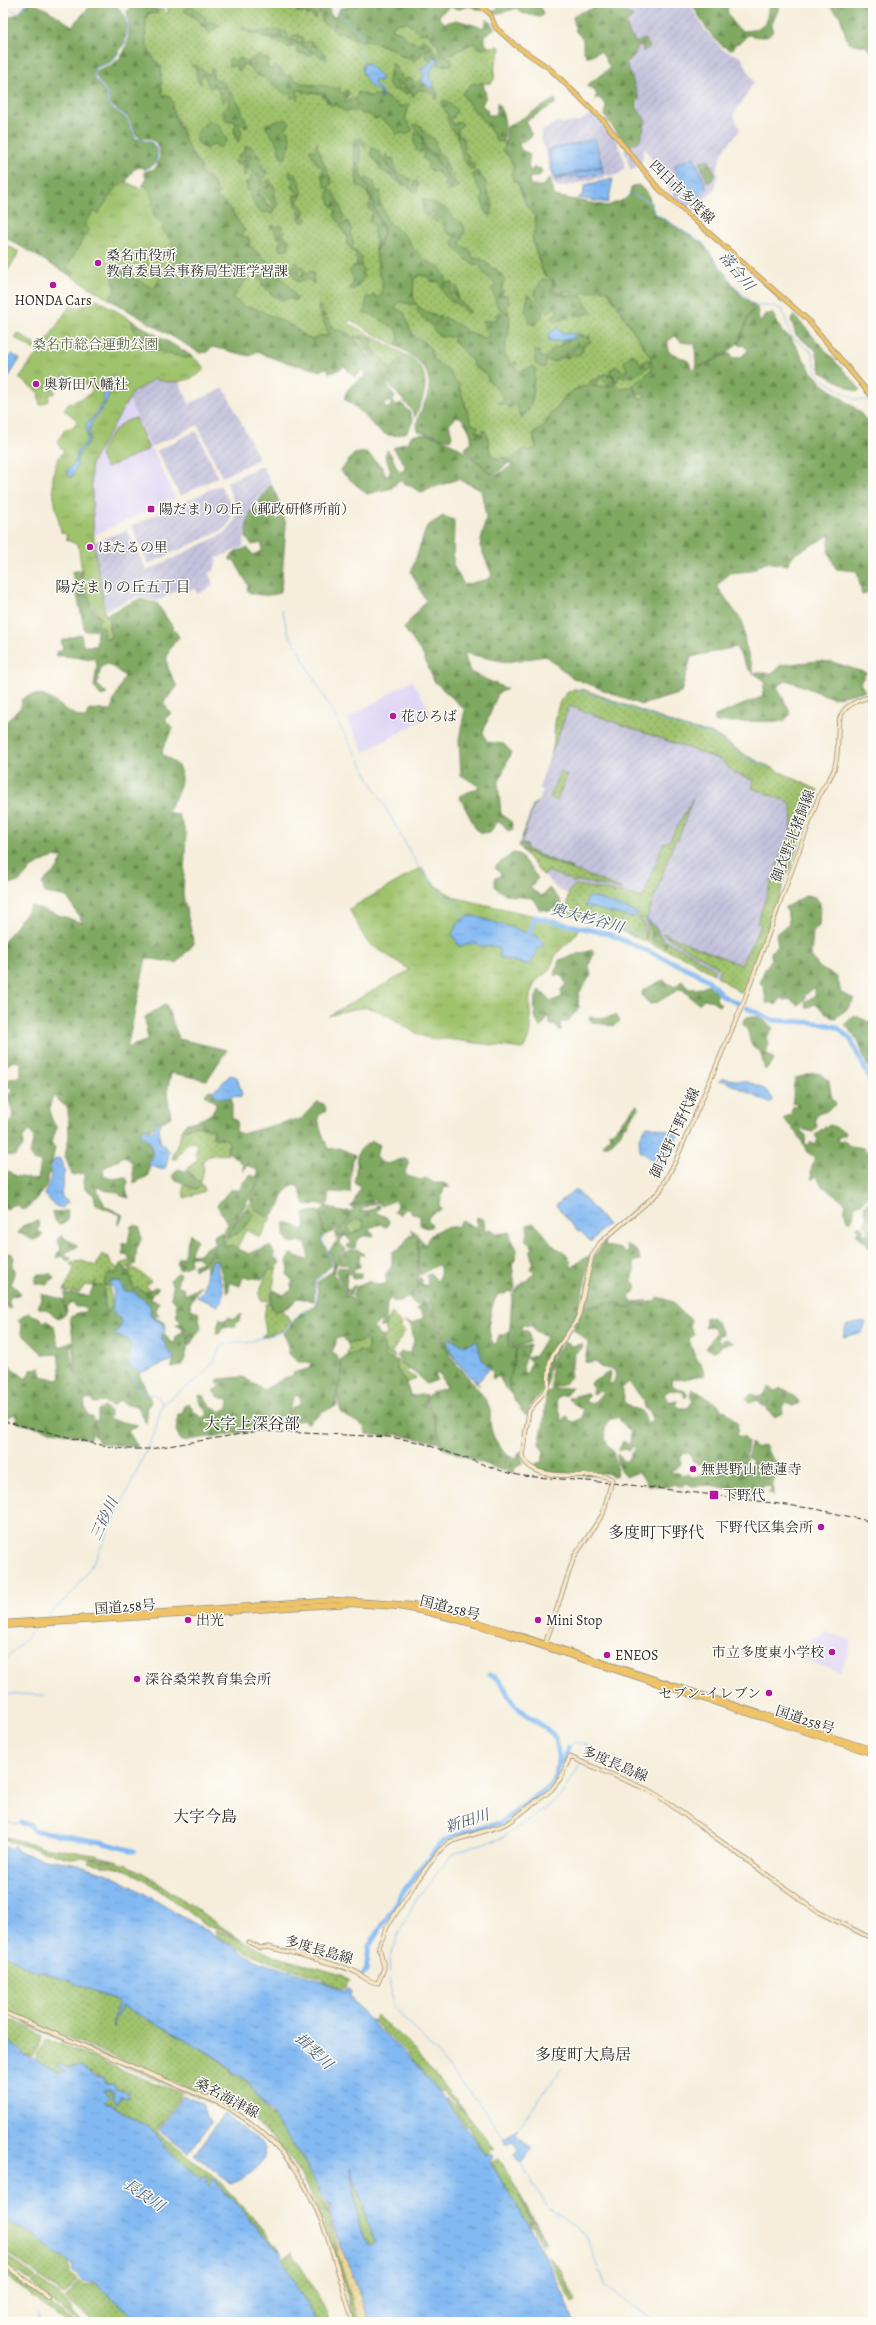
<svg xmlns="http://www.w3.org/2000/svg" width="876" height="2325" font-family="Alegreya,'Noto Serif JP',serif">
	<defs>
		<pattern id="industrial-furrows" width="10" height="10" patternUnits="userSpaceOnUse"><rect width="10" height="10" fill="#c3c1db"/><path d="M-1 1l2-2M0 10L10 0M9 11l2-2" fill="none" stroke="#a8a6bc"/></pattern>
		<pattern id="grass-dots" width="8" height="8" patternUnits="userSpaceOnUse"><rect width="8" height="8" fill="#9fc26c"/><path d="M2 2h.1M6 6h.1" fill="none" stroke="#829e59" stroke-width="1.8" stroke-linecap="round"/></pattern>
		<pattern id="forest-firs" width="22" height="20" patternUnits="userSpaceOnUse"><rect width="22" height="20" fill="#7fa860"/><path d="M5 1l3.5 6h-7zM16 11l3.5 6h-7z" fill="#68894f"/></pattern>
		<pattern id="sand-dots" width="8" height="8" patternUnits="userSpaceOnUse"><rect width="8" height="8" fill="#eeda9e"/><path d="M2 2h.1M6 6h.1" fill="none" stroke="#cb8" stroke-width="1.8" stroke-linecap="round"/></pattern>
		<pattern id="park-tufts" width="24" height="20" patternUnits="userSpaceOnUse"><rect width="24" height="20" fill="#9fc26c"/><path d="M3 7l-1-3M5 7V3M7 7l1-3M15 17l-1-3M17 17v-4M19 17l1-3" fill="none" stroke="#829e59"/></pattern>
		<pattern id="garden-furrows" width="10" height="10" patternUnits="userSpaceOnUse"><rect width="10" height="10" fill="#9fc26c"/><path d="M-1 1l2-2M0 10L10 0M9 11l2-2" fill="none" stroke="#829e59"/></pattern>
		<pattern id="water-ripples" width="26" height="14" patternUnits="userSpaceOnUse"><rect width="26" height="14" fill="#83b9f2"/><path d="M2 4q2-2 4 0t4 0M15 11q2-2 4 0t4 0" fill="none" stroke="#6b97c4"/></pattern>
	</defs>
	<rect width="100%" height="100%" fill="#fdfcf7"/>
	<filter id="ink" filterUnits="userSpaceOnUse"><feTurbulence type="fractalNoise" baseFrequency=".025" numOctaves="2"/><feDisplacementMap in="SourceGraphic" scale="8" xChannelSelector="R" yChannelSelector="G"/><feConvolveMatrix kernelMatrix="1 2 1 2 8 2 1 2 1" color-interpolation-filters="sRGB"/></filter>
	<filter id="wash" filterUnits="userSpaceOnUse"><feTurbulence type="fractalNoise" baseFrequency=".012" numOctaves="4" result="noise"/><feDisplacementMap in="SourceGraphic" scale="16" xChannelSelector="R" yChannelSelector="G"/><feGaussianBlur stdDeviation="0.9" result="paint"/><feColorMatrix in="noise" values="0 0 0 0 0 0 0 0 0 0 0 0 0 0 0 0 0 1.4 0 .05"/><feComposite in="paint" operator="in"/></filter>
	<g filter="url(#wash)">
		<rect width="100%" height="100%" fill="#f6eedb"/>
		<!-- built -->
		<g fill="#dfd5f5">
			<polygon points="129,400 175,498 94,535 91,464"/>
			<polygon points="412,680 432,715 364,752 347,719"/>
			<polygon points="825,1632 852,1640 841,1672 803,1660 812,1637 818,1638"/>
		</g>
		<!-- industrial -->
		<g fill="url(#industrial-furrows)">
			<polygon points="626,3 689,3 705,30 723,50 741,57 754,82 734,115 740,130 726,147 720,159 716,172 718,174 715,189 696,208 683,207 677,201 645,148 641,163 631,171 624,150 640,140 646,121 638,111 639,98 626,62 633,57 639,45 642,45 643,52 650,48 645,39 636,43 631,38 626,23 633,17 623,9"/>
			<polygon points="593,112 616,138 625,162 624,169 619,174 610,176 605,174 604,177 560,187 553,184 540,132 559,121 560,123 579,122"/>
			<polygon points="155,379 164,382 179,381 189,404 224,388 258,456 257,460 222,477 198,425 151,447 129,400 133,392"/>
			<polygon points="195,431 197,432 218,477 180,496 157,451"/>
			<polygon points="260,466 263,467 271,483 250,510 243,547 217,558 214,571 209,573 213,585 198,594 194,588 189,591 186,586 157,601 138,596 105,610 98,580 94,542 127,530 147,571 227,532 235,520 236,510 227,482"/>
			<polygon points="220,485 232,506 232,515 227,526 221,531 148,564 132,526"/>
			<polygon points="574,689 585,690 684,727 714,734 747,756 818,790 745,992 741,993 704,968 682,956 611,926 568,914 566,910 568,894 557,889 519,847 534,804 538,802 543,790 539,788 554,744 559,703 565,694"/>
		</g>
		<!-- grass -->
		<g fill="url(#grass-dots)" stroke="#65764c">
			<path d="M139,3H145L159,10L162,9L166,13H169L164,3H180L181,6L188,3H278L281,5L293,3L294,9L296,4H301L299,9H306L308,16L309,12L313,18H316V13L313,10L317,9L325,24L337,33L372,41L395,50L401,56L417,60L425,49L429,47L422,42L418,44C412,42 396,32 392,27L395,24L407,22L422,34L426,32L439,46L452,55L472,43L479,48L499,46L501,50L495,64L494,80L491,83L475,84L462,93C471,112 490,123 497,142L504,141L505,147L502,150L508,155L514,167L512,169L522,196L535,216L537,225L532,238L544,275L554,280L563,292L565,291C581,296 598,286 607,290L651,358L652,370L634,384L638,393L642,392L645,396L640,400L632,386L622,389C611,385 610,387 598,387C592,387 585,386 580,387C566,390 549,423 534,433V441L537,448L529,451L524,449L511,460L504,457L500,461L490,454C489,444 490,437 483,430L482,438L475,431L478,427L472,424C467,411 464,400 459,387L461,385L455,381L448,370L433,359L430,348L414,332H412L396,346L350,320L348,323L409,357L400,359L390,370L370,344L373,339L360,336L364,345L362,347L350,335L334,330L318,306L329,335L312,340L287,323L252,308L245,307L232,299L252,271L266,288L281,300L290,298L295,301L297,299L279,277L270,272L266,260L249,245V238L241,235L245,231C236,220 230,203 216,198L218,192L209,177L204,176L201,167L188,149L182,129L172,109L173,104L162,93L161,67C156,61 149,54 146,47C143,39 144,19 149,13L153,14Z"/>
			<path d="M574,689L585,690L684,727L714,734L747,756L818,790L810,812L805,799H803L809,815L787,876L784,872L792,825L791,803L752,788L754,780L734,773L721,760L569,706L552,753C557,732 550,698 574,689Z"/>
			<polygon points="693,798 678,840 675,839 647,918 653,940 662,944 667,942 691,954 714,969 713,974 689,959 647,942 646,919 639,917 643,922 646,942 611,926 568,914 566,910 569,891 575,885 624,893 643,898 663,844 670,840"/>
			<path d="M785,843L781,875L785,880L745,992L741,993L718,977L719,970L715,965C706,959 665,938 662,933L741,965L761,925L757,923Z"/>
			<polygon points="522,850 623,889 578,881 572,882 569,879 547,871 544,876"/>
			<path d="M193,1126L214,1129L216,1139L224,1138L229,1143L227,1150L228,1154C219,1156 205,1152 202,1164L204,1168L201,1182L194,1179L191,1173L186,1170L198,1159L195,1154L198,1146L192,1141L185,1145L176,1159H172L183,1128L185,1130Z"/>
			<polygon points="183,1185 195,1189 203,1185 205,1191 184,1198"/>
			<polygon points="253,1199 253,1206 262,1213 271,1217 260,1238 246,1230 237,1248 232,1245 225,1246 224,1240 237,1234 250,1222 249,1209 244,1211"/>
			<polygon points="356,1219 363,1220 364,1228 350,1235 348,1227"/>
			<path d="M102,1254L109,1257L111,1263L118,1269L116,1274L113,1272L105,1278L104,1287L110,1285C109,1297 117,1304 107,1313C104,1304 106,1294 101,1286L94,1285L96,1280L93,1286L85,1285L79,1293L64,1291L74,1269L70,1263L82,1261L96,1266Z"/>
			<path d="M128,1261L134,1266L128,1268L126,1270L131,1272L129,1269C139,1267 144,1277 151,1281L146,1285L150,1290L143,1293L139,1290L132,1289V1278L121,1264Z"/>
			<path d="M270,1269L276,1270L271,1298L269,1301L261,1300L259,1295C262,1285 264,1278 270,1269Z"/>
			<polygon points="270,1302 272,1309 279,1311 283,1309 291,1322 283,1330 261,1337 266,1332 264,1319 266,1304"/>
			<polygon points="392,1313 398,1321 402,1323 401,1327 405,1331 392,1352 395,1357 385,1350 381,1336 387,1336 385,1325"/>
			<polygon points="365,1339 368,1340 368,1349 364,1352 359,1351 350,1355 347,1354 349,1347 347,1343 361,1342"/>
			<polygon points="385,1351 409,1370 405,1372 416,1378 406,1383 397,1368 384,1356"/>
			<path d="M3,1836L38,1846L95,1855L118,1861C103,1860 88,1856 74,1859L3,1840Z"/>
			<polygon points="90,1859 126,1864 150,1877 147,1881 127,1870 88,1862"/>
			<polygon points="151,1878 244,1942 218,1928 208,1926 148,1882"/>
			<path d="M215,1929L274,1956L342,1975L350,1980L345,1984L346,1986L342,1988L323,1981L324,1978C282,1967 253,1957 215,1935L217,1932Z"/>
			<path d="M3,1954L34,1971L54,1975L119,2001L113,2021L115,2027L114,2021L122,2006L124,2007L193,2043L229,2067L233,2074L248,2082L257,2093L268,2113L277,2122L305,2162L319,2189L360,2322H355C334,2251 316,2173 257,2124V2121L213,2099L3,2010Z"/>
			<polygon points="377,2015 407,2041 466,2113 442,2091 438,2091 405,2051 374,2022"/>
			<polygon points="3,2017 16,2021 42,2036 41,2042 33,2056 24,2056 21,2051 13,2046 12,2042 3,2038"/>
			<polygon points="22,2021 226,2108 227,2109 45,2033 27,2025"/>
			<path d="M47,2040L56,2042L141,2078L183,2093L157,2130L158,2133C209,2169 242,2201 279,2251C273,2249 224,2190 213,2179L209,2186L206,2183L209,2178L206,2176L199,2177L164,2147V2144L151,2129L104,2101L108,2096L103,2090L108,2089L113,2094L112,2098L116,2104L121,2097L128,2098L129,2092L116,2090L114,2084H106L99,2076L72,2065L68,2067L57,2064L62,2069L66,2070V2072L62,2073L38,2062L36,2059L37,2053Z"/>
			<polygon points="444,2097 469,2116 494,2150 491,2149 486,2155 471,2133 470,2126 467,2127"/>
			<polygon points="499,2158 547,2243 545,2244 519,2196 543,2246 530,2221 531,2230 491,2162"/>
			<polygon points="350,2168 375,2242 370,2246 360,2228"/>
			<polygon points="3,2219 30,2233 69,2262 70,2274 77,2280 63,2295 3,2248"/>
			<polygon points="3,2251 36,2278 31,2282 3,2262"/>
			<path d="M292,2252L317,2293L330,2322H316C309,2299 290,2281 282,2259Z"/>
			<polygon points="548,2257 561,2270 576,2300 572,2302"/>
			<polygon points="3,2265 74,2322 64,2322 26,2291 28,2289 25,2290 3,2274"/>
			<polygon points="38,2279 71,2305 73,2313 81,2322 78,2322 32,2284"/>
			<polygon points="79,2281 85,2285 94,2284 94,2282 124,2309 126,2309 138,2322 94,2322 65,2297"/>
		</g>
		<!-- forest -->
		<g fill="url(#forest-firs)" stroke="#556a46" fill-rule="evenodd">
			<path d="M27,3C41,3 60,18 72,26L93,3H114L126,17L127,28L125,43L112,62L95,68L94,78L105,92L109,107L127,119L134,136L137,139L151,142L158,152L155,164L146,169L139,167L133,170L126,182L113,191L98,214L92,211L89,229L68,266L75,274L71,276L3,236V20L19,13Z"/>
			<path d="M129,3H139L142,6L158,11L156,14L149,13C146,17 147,19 146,24C144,45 148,52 161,67L162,93L164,97L169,96C173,100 173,104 172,109C177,121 192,160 201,165L200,170L204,176L210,178L218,192L216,198C224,199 240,221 242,228L245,229L241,235L250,239L249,245L269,263L270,272C284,274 292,290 297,300L290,298L281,300L270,293L252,271L232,299L239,302L245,307L254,308L287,323L312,340L322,335L326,337L329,335L318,309L319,305L334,330C358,327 382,380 395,397L392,402H385L384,407L389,408L392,403L397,405L401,403L409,411L413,421L407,432C381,443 375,425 360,411C355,406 350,403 345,399C344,388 358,380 365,377V373L361,370L356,378L351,374L345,366L335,372L329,373L327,367L321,371C298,365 281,363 257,351L250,356L212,347L207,352L200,353L109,299L114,292L113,275L116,272L176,253C171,239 160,231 155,218C149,203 157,199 144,184L146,180L144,172L155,169C161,160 163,146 152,140C147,137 141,139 136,135L128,117L111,105L107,91L96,77V71C101,68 106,67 111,65C130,55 131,30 127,11L130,7Z"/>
			<path d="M293,3H329L330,14L335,17L341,8L347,7L350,3H477L483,11L469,6L459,9L449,7L440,14L439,18L445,23L457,20L483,28L487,19L495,28L485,35V42L488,48H479L472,43L448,56L439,51L438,44L427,32L422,34L407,22L395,24L392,27L393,30L401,32L408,41L418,44L423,40L432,45V48C422,48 421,58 412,61L407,56H401L395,50L377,43L352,38L343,33H337L329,25L322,23V15L317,9L313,10L316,13L315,19L310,12L307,16L305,9L303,13L296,12L301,8V4H296L292,11Z"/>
			<polygon points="481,3 535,3 542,9 543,14 540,17 521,13 517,8 493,15 491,12 498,9 497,6 494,4 485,7"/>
			<path d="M609,3H626L623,8L625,12L634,16L626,23L631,38L633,37L636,43L645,39L650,47L643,52L642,46L639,45L633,57L626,62L639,98C633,109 641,112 646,121L640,140L628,147L605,117L606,105L599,98H595L597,95L593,89L586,86L610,68L601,51L587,57L583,50V39L576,32L573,17L576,14Z"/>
			<path d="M692,3H729L727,11L735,26L742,31L753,30L766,24L769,3H790H781L771,26L773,32C764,40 757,36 748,35L740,43H736L734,48L731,50C713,44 700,18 692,3Z"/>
			<polygon points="826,3 873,3 873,52 865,46 848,43 840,16"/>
			<path d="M188,4C195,5 198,14 206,17L205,21L221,25L211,32H208L206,26L202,27L199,21L184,11Z"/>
			<path d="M243,27L253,32L280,30L287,33L289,40C273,35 257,38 242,29Z"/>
			<polygon points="293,35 303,37 302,43 310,41 325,54 327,60 311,51 307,46 305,47 291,40"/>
			<path d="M261,37C276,36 304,41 313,55L307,56L303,52L299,55L295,46L289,48L271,39Z"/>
			<polygon points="429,49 451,59 452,64 444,66 437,64 438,59 436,57 430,60 426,57 425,53"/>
			<path d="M258,55L269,60L267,63L268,68L271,69L276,65L288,77L291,75C302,90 321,81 336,89L339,87L341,89L339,91L342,93L347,90L349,93L345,100L346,103L352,98L355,101L358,92L369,96L380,95V99L383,95L402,107L410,103L405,119L413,130L406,135L403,133L397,135L392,127L379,118L375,119L368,114H362L358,111H344L337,105H331L325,94L329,104L320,93L303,92L302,90L296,91L299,95L298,100L295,97L292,98L289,93L286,95L264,77L256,75L247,65L242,64V69L239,71L236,66H229L228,60L231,58L234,62L239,58L248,62Z"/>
			<polygon points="393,63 405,82 408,77 415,82 409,89 395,81 399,88 407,89 405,93 390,88 388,79"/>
			<path d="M191,65L197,66L209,75L211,69H213V78C221,81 226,83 229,91L223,103L218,91L223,93V88H217L212,82L213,87L210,88L203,73L200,81L202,85L197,80L196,69Z"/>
			<polygon points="420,80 424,84 434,86 438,94 437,99 435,99 435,94 425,90 418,90 413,97 411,92 406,94"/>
			<path d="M483,83L486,96L482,105L488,111L487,115H496L497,103C505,113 507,128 503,141L497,142C490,124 472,112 462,93L471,84Z"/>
			<polygon points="230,91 239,104 248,126 245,128 239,122 238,123 242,133 238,142 234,134 236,121 228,121 224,117 227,113 223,114 221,112 229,107 228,100"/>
			<path d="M555,99L556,103L526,121L532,136L519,144L521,150L530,154L528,166L531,172L534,167L541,169L542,172L538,177H531L529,180L531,186H542L550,178L554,196L608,206C615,202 624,202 629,195C631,191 630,189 633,186L639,185L648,194L654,213L702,243L741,295L756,306C746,317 747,324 742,336C734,353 713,361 696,367L695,344L681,342L675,336L668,341V351L688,361L693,370L729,353L733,358L741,357L748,350L743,345L740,346L738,344L749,315L757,307L759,321L761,322L765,314H773L782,332L790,337L811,371L823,384L859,411L873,429V589L862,595L857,571L836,569L828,551L830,535L793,555L787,565L765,562L751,571L729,573L717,586L743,623L745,643L753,673H772L781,665L818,661L833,662L866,673L860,683L865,691L833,698L787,680L777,687L791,714L784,721L715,722V716L762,697L765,681L748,669L736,647L691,657L681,693L641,705L571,677L546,656L506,662L464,653L470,672L507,689L498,693L483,732L487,742L504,744L511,752L498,784L501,814L511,821L513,829L508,831L502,823L497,822L490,832L482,833L476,829L459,796L480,787L461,775L459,739L465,710L434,681L423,655L404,628L426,601L411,572L427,526L443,516L454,520L453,565L464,585L488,579L492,575L480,546L486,517L481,490L458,479L421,492L399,480L392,488L367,494L340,471L354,454L366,452L382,467L386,477L391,471L385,456L387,450C393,454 394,466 400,472L404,470L405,465L393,448L404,443H408L411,436C437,427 474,457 491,474L496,475L513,465L501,459L502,457L511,460L524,449L529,451L537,448L533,435L544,426L553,411L560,406L565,396L570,392L587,385L601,387L617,385L622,389L632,386L640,400L645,396L642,393H637L633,385L652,370L651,358L608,291L602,289L578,294L565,291L563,292L564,294H558L553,290L554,280L543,274L532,238L536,225L535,216L526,205L518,182L514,181L511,174L514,167L508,155L502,150L505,147L507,127Z"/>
			<polygon points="446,100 457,110 453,118 450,117 453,125 459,121 463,124 458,129 458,134 464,139 464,151 469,157 468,160 474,165 474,170 471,170 462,158 457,135 450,127 447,119 448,115 441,105 442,101"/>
			<polygon points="282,120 287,120 290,123 285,129 288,131 291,143 290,146 288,144 286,157 283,160 279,153 279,146 265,126 266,124"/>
			<path d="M208,121L213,122L220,126L227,141L220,148L213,144L206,149C188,140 198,130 208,121Z"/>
			<polygon points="415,124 421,126 424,132 435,140 438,154 441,155 447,164 450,175 453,174 454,176 454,181 458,185 457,189 450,191 453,185 451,181 435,157 426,150 423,137 413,125"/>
			<polygon points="416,131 422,138 424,149 436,159 448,178 451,188 446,192 445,191 449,187 444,186 445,181 438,171 431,171 427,167 428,163 423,158 424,153 421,149 421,153 417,151 414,143"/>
			<polygon points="360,138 367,146 365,148 360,144 357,144 360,149 361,163 355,165 353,142"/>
			<path d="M317,142C320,158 328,169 332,184L328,187H325L321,174L324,168C317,167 314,157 310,151L311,149L315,151Z"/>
			<path d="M246,146C256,146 263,161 263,170L267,172L264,178H261L262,184L268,189V184L265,182L270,179L275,189L274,197L278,203L277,208C269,202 269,195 259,190L258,192L266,199L261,200L274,208L272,215L269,212L264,213L256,208L245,182L251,181V175L254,171L244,168L248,173L247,175L244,176L242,166L244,164H235V160L239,163L240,160L249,161L250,154L245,160V156L237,158L238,155L243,153Z"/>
			<path d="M372,148L379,151L387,165L405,186L380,169C379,161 368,159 372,148Z"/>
			<path d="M386,154L390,160L393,158L396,171L411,180L410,187L414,188L413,183L416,181L418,183L417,192C408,192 391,168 385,160Z"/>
			<polygon points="708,159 715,173 712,180 708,183 700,163"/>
			<path d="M356,165H360C359,182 372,188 372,203L366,191L357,185Z"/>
			<path d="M478,171L486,183L487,194L493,202L491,216L486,213L481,199L483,196C480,189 475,183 472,174Z"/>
			<polygon points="289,172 295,174 301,185 301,191 303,193 297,201 306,213 303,215 308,219 306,222 301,222 294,197 294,194 297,196 298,194 292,187 294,178 290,177"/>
			<path d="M367,178L374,183L376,191L381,192L379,200L388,222L407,237L412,247L426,261L438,266L445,275L446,282L453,283L450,294L454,301L456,299L453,293L456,286L458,287V300L471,312L467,313L458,304L452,303L445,296L439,282L430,281L428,277L420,275L414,279C414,287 411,298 417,305L399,302L395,308L404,312L411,332L430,348L433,359L448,370L455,381L461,386L459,387C464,400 467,411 472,424L479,427L475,431L481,433L482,437L483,429C490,437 489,444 490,454L500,461L509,463L496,473H491L464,449L471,443C473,435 466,423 460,417H455L454,420L449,424L452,436L450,440L418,431C415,419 421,413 425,402C438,373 419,359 396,346L399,337L397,329L368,313L364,314L367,296L370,298L374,295L378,298L382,294V279L379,274L376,252L385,230L375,210L372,192L364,180Z"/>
			<path d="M329,188C336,193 342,210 344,218L339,223L334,215L336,211C329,205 326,197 329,188Z"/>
			<path d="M423,199L445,208L452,215V219H456L463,224L465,231L460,241L461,246L469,249L474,259L481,258L482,262L485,260L492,268L497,269L498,273L502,274L504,279L502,289L504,291L498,296L507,295L509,304L507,308L509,313L498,308L492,288L496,285C492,278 482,275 480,265C469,265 457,252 452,242L455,236L450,235L444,229L445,225L441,222V218L438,217L437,222L430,218L436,214L434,212L426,216L423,210Z"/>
			<polygon points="369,204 372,205 384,231 375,251 376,239 373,231 375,228 369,221 373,212 369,209"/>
			<polygon points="347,221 352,230 350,233 354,244 352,247 354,253 347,244 347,235 345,235 340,225"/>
			<polygon points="273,225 277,227 280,225 283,228 281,231 285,232 283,235 288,239 289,248 280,251 278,245 283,239 277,237 276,231 270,227"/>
			<path d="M355,249L361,256V267L364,270L361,274L365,276L356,288L349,290C355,280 355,279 349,271L357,263Z"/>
			<polygon points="296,262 303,268 298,270 298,275 301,278 304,270 307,272 307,275 311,271 313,272 314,284 308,279 297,282 291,270"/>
			<path d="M543,279L553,281L551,290L556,295L581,296L593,313L574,316L579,312L570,315L569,319L566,318L554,322L552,316H556L554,315L557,312L556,307L549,312C544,305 537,301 534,292Z"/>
			<polygon points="528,295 532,297 543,309 542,316 535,325 529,323 529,316 525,311"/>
			<polygon points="418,306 425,311 441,317 432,326 417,311"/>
			<path d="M499,312L509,314C513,329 502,346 505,357H507L511,364L517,362L515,367L519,372L532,367L536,369L534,377L536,379L533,381C535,389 532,412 522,417L519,415V409L515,404L510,409L508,406L498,403L505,399L492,383L489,382L486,374L473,366L472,361L453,340L455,339L452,336L440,337L432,328L444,317L465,329L464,334L468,331L486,339L489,333L484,328L483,321L498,320L495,315Z"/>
			<polygon points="794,315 860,389 857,392 821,372 816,350 796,335 791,320"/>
			<polygon points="131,320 184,351 193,357 184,358 143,347 133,328"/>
			<polygon points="580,333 581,337 583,335 587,338 589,335 591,341 583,346 583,351 578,356 571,353 572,350 576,349 574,347 568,351 571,355 568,358 560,358 555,362 546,360 545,367 542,368 535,363 535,351 539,351 540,356 546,358 553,349 560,346 561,343 574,338"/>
			<path d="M354,336L373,339L370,344L390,370C396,367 398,357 407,356C411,356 415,361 417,363C432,380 423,399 415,417L411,409L386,381L364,345L363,341Z"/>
			<polygon points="631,354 638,358 640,364 649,359 650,366 631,378 626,375 624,378 621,374 616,383 613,374 614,383 607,385 601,378 598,382 596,382 596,385 590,384 590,381 597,379 601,374 602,377 604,374 610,374 610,370 617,366 626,373 627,370 624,362"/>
			<path d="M271,484L280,504L286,525L281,591C276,597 253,596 247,591L248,585L234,560H230V557L237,551L248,548L253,555L262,551V543L252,545L246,538L247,525L251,510L258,507L259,501Z"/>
			<path d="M81,570C84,587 89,607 101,619L97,625L103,628L105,635L102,637L109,640L111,636L109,626L111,620L106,615L139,599L157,603L179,637C160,659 166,663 177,687L163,703L171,713L165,719L173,729L163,748L162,754C168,758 175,761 179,768C186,781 174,801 167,811L175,815L178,814L186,833L183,895L194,944L176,963L146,958L127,1048L148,1040L145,1017L166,1004L179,1039L227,1050L207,1080L171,1073L167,1092L171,1117L146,1131L152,1152L148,1176L134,1183L132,1162L124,1156L103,1169L104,1176L112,1179L125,1177L128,1181L126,1189L129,1198L121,1196L118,1192L107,1191L98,1187L96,1188L105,1206L123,1215L119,1225L117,1223L121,1215L96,1205L94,1195L84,1188V1173L72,1175L65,1156L69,1136L68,1108L53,1096C48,1109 49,1117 57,1128L51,1142L55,1148L46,1187L27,1209H22L17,1205H12L7,1209L3,1208V1170L10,1172L15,1176L38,1180L41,1162L33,1160L30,1154L34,1137L30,1131L23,1136V1146L15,1156L7,1155L3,1159L4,1130L14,1115L7,1097L13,1090L10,1087L3,1090V1081L21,1076V1062L13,1061L3,1068V943L31,906L83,923L67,897L45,893L42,883L58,868L63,857C51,856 41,862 31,869C21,878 22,885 5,883L3,876V725L21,707L22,699C47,683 63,716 86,718L88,711C99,706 103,713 112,710L113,702L125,676L108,664L101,667L97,684L107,694L101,696L94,687L97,665L95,658C79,660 70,655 55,656L57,652L63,649L61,641L81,634L83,646H96L97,629L85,631L72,572Z"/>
			<polygon points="538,802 534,804 521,843 527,845 526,849 572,868 570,869 524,851 519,846 534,804"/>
			<path d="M513,853L519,854L538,878L531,887L532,890L542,896L549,888L561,901L560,907L552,911L539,909L532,898C518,896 507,898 495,887V878L499,877L501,873L495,868L497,865Z"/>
			<polygon points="807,895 815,897 820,903 819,926 813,931 811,956 820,968 837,977 841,993 855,999 846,1010 835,1018 831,1017 815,1004 806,1008 805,1003 815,996 815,987 804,996 806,998 799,1006 789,999 785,1000 781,998 776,1005 770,1002 767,1004 764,989 765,986 760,983 764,971 772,959 770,952 778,946 776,934 789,923 787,910 784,908"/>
			<path d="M649,921C658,926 657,936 667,942L666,946L651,939L652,933Z"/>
			<path d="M592,950L594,952L589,966L591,975L579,993L578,1005L580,1007L567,1022H560L561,1030L560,1031L555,1025H551L548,1016L542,1027H540C533,1018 532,999 540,990L551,1001L562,997L561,990L566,984L562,976L554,975L559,960Z"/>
			<path d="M663,980L675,987L682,980L689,989L702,988L710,983L718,992L716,999L721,1005L718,1006L713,1001L704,999L700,1003L696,1002L682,989C670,992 661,1003 650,1004L642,996L643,990Z"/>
			<polygon points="615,1015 620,1021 613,1026 592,1022 589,1019 590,1017 605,1018"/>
			<polygon points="854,1015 873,1024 873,1069 868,1067 858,1041 845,1024"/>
			<path d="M747,1017H759L773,1028L766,1038L768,1042L766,1052L775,1060L765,1070L760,1051C745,1047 753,1033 743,1024V1021Z"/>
			<path d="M814,1073L820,1074L829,1081L831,1095L836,1104L825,1112H819L815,1119L817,1126L813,1132L801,1129V1133L806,1135L805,1144L808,1145L811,1142L814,1145L818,1140L815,1135L824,1127L831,1125L845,1132V1135L837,1138L839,1142L844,1141L850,1146L863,1148L873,1157C873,1177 876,1200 855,1205L853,1218L850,1222C844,1219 844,1208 846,1203L822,1186L816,1176L812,1180L811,1171L815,1157L807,1152L798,1134L783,1119L791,1114L793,1106L797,1105L795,1102L792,1103C795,1094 791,1087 796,1078Z"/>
			<path d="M209,1090L232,1099V1118L237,1121L236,1131L242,1134L289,1121L301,1119L317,1102L324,1104L326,1111L318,1116L320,1128L328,1149L339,1148L355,1155L351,1166L350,1193L331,1192L328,1195L329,1202L326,1206L317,1203L310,1206L305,1204L299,1188L295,1185C283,1189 283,1197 279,1207L270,1217L254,1209V1200H250L264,1172L231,1230L224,1238L221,1233L224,1232L227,1223L217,1205L230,1190H240L243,1182L251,1175L255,1177L258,1174L256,1169L246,1165L243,1172V1164L227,1151L229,1143L227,1140L219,1137L214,1139L212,1137L214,1129L193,1126L185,1130L183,1128L187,1123C196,1121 216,1117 216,1103L205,1095Z"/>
			<path d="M636,1105L639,1107C636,1114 628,1119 627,1126L624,1125C622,1133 613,1146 603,1146L605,1141L610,1138L609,1132L612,1133Z"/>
			<path d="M373,1141L380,1145L376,1156C388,1174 398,1153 409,1161L405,1172L407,1176L421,1180L425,1178L434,1183H444L450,1187L444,1188L439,1206L442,1210L432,1213L428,1218V1221L432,1224L431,1227L426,1228L420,1225V1216L412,1213L407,1208L400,1215L394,1212L397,1205L395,1200L382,1206L374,1199L353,1205L360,1187L354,1182C360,1161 349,1153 373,1141Z"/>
			<polygon points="178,1169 191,1173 194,1179 200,1181 202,1186 195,1189 174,1179 172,1176"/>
			<polygon points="873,1197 873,1252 856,1233 859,1231 856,1228 859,1225 864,1228 862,1236 867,1233 868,1228 864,1224 867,1218 864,1206"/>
			<path d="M371,1201L377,1202L363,1208L360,1212L374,1209L377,1204L380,1208L375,1212L386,1217L389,1221L388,1226L384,1227L381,1224L369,1228L370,1232L374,1234L373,1236H363L356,1241L355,1248H348L347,1245L352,1243L344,1234L337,1238L334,1233L348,1223L350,1213L354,1209L350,1206L358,1205ZM356,1219L363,1220L364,1228L350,1235L348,1227Z"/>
			<polygon points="325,1207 330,1207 340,1212 349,1211 349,1217 345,1225 325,1235 320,1211"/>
			<polygon points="249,1209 252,1214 250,1222 237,1234 226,1238 244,1211"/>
			<polygon points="67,1211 68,1220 65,1223 58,1224 54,1219 52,1212"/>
			<polygon points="319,1211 324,1234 322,1241 328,1251 331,1266 315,1281 314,1301 298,1298 289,1307 274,1312 270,1302 274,1290 283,1295 292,1290 291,1284 293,1282 287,1274 289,1268 287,1262 290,1254 307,1260 309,1258 306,1243 289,1242 284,1235 284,1223 289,1223 303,1230 306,1225 304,1213"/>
			<path d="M477,1217L484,1220L485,1233L490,1229L497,1234L510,1232V1236L517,1249L516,1260L512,1263L515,1288L512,1293L510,1291L504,1294H499C490,1302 485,1334 494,1344H496L499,1335H504L509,1331L508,1342L512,1348L516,1349L511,1375L517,1348L530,1345L523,1364L524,1374H527L531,1361L526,1358L535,1356L546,1338V1336L534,1330L533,1326L522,1325L521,1329L529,1332L530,1342L514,1348L509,1341L512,1295L519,1287V1285H523L522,1282L527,1281L534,1273L530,1269L533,1262L530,1252L533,1248L525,1239L528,1234L527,1225L532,1223C540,1226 547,1239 553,1245C557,1250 564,1250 568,1256C570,1260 571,1265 572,1268L582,1259L590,1256L579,1310L570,1329L550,1359L547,1384L545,1390L533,1401L526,1416C519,1408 504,1387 510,1376L508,1384L512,1395L505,1388L499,1376L494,1379L492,1378L493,1371L482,1361L475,1341C465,1349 461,1344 451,1339L454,1358L480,1386L445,1348L434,1310L428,1300L417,1291L420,1277L422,1279V1284L428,1286L427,1275L431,1274L437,1281C441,1278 441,1269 439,1265C429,1268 427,1273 419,1275L418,1236L426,1245C428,1231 445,1226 457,1227L462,1220L476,1228Z"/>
			<path d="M38,1221L40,1226L37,1230L43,1234C34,1245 29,1236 18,1233L24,1225Z"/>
			<polygon points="135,1225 140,1227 141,1240 137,1248 135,1265 129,1260 129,1256 122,1255 124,1246 121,1244 128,1243 131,1226"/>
			<path d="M411,1230L417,1233L418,1286L417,1290L401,1302L393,1301L392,1298L387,1302L386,1321L384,1327H380L382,1319L373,1328C381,1333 386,1346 384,1356L397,1362V1370L404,1379L411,1396L420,1394L427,1395L425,1403L433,1415L441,1445L436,1441C432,1442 400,1436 398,1434L386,1436L366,1434L365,1427L341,1413L337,1394L342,1374L341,1359L359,1351L364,1352L368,1349V1340L365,1339L361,1342L347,1343L343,1337L336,1339V1343L332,1352L340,1361L342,1372L336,1395L337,1406L323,1411L316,1418H312L308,1424L303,1420L286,1423L284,1422L292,1407L300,1405V1398L296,1395C289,1403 290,1413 283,1421C281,1423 276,1424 272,1427L269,1422L257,1430L181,1441L176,1430L178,1414H182L185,1405L189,1403L194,1412L202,1418L208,1414L199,1401V1395L204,1396L209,1404L219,1412L228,1408L229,1400L219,1397L213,1391L225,1383L219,1385L217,1382L218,1379L243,1377L264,1390L284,1378L293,1376V1373L311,1368L310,1362H297L289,1354L287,1341L283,1333L301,1313L315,1306L318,1298L317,1282L331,1272L336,1277L346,1294L361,1306L352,1296L357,1286L368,1281L380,1285L387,1283L385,1275L392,1266V1252L395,1250L398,1251L410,1235L414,1234Z"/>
			<polygon points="220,1232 224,1239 214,1248 204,1264 194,1270 194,1265 202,1262 197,1257 190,1257 191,1265 179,1270 177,1264 179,1258 183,1258 190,1233 197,1240 192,1249 191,1255 200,1254 204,1249 215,1244 214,1236"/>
			<polygon points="342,1235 345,1236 341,1239 340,1244 346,1249 340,1254 334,1273 331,1271 334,1264 329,1251"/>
			<polygon points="61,1236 77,1245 77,1247 65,1253 67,1256 71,1257 70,1260 66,1260 63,1256 57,1258 57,1253 61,1250 58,1240"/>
			<path d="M224,1241L225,1246L231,1245L249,1254C251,1252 266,1247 270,1246L274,1252V1257L280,1262L276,1270L270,1269L262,1279L243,1277L240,1286L229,1282V1290L227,1293L218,1261L213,1260L207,1272C203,1260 214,1248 224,1241Z"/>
			<path d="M605,1241L606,1246L621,1249L625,1253L628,1251L626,1244L638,1252L640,1260L633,1262L635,1272L631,1280L636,1285V1290L629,1297L631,1302L647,1301L624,1307C615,1300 607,1302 596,1306L600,1305V1309L604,1302L618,1303L625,1308L654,1301L658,1297L673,1302C677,1309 686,1315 691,1320L690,1326L694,1335L689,1339L694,1354L705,1372L704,1376C695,1374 685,1382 671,1379L673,1386L685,1391L688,1395L685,1398L683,1392L670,1390L664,1394L668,1401H677L676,1405L680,1408H688L693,1401L690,1396L692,1388C700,1392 708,1400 718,1404L722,1411L725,1410L738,1424L737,1428L739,1429L737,1433L738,1436L745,1437L746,1441L748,1442L745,1468L738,1471L694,1463L689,1452L683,1454L680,1459L681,1464L670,1472L680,1473L682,1475L687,1473L692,1477L701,1476L706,1468L742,1472L749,1468L753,1461L748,1458L751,1443L755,1448L765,1445L769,1454L775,1462L798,1473L796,1475C787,1475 778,1470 773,1483V1497V1494L768,1492L771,1490V1487L765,1485L757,1489L752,1497L733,1494L730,1489L711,1485L692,1486L687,1483L682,1487L674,1484L668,1487L648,1485L639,1472L625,1477L618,1464L617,1454L626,1462L635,1448L634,1446L628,1451L626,1449L618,1451L623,1441H626L628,1445L630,1443L631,1432L621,1422L619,1417L609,1420C603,1429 603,1443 612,1449C614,1455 619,1470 616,1476L614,1477L607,1473L588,1475L541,1471L534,1468L537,1463L542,1462L544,1452L539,1444L544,1421L546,1393L553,1389L572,1388L566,1395L559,1396L556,1401L561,1415L560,1421L567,1416L569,1420L574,1422L582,1418L583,1409L577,1407L568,1398L586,1393L589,1395L585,1402L592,1404L603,1393L598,1390L595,1394L592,1393L593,1387L591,1383L609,1372L611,1374L609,1383L612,1384C615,1381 617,1374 614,1370L600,1367L593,1360L592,1363L585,1362L588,1342L573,1329L582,1308L596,1306H583L594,1256ZM629,1382L644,1401V1408L650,1411L652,1418L650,1423L647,1424L645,1416L640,1410L633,1408L625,1403L622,1388Z"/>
			<path d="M352,1250H358L364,1254L359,1255L360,1267L353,1269L355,1274H361V1278L353,1279L350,1273H347L346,1289L350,1290L354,1285L355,1286L350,1295L347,1293L336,1273L339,1267L348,1268L349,1265L339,1264C339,1254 343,1252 352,1250Z"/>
			<polygon points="11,1253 14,1258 12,1266 15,1270 11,1283 21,1293 20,1295 10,1296 9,1302 11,1308 9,1309 5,1304 5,1312 3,1317 3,1254"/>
			<path d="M121,1264L130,1274L134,1290L137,1287L145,1293L155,1287L159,1288L151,1296V1300L159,1302L156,1311L159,1315L154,1317L165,1323L166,1327L151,1317L152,1311C143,1300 137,1293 124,1291L120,1282L113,1281L104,1287L105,1278L111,1272L116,1274Z"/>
			<polygon points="177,1273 180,1274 177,1285 184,1288 185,1295 201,1286 190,1303 191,1309 198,1312 201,1328 189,1346 188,1332 177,1317 176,1303 171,1298 173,1287 170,1280"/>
			<polygon points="38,1274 52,1274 55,1279 51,1280 47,1285 35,1283 35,1278"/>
			<path d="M94,1285L101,1286L104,1289V1306L107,1313L112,1306L115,1316L122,1321L115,1336L127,1339L130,1343V1367L138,1371C141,1382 148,1390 151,1402L146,1411V1423L138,1407L124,1404L120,1400L112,1406L104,1402L94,1403C93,1394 87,1387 81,1382C72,1374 73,1352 74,1343C62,1361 86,1385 93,1400L84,1399L85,1407L88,1415L92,1417L95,1428L89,1439L18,1423L15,1414L3,1419V1361L26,1379L31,1370L40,1367L42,1377H47L57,1380L61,1378L58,1354L44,1355L21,1333L22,1326L18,1320L28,1313L40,1318L42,1321L45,1322L46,1320L54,1326L58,1346H63L73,1340L70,1317L86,1311L85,1307H76L73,1302L66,1307L67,1312L64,1304L65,1293L89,1296Z"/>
			<path d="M417,1292C442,1314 432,1324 445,1348C456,1369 478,1383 489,1406C491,1411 490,1416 490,1421C491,1435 497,1446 508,1455L505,1465L509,1456L515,1459L520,1452L523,1463L515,1468L513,1473L502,1470L504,1466L501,1470L442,1448L434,1415L426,1402C429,1390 436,1392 446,1388L441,1375L437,1373L435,1377L437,1380L426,1384C419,1372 402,1369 397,1356L401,1352L410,1353L414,1341L411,1325L404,1322L412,1324L424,1317L420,1311L416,1309L425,1303L420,1306C414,1304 412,1302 409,1297Z"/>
			<polygon points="41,1294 63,1299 66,1314 58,1318 45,1309 40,1309 38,1306 42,1300"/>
			<polygon points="242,1314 239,1321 235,1323 236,1326 223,1328 219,1334 216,1333 220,1318 223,1321 229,1317 234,1319"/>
			<polygon points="706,1317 713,1318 723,1332 723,1334 717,1336 719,1342 726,1339 733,1343 722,1345 719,1349 713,1351 706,1349 716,1332 713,1327 705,1328"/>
			<path d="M180,1323C192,1334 188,1352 182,1366L171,1368L175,1357L171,1355L161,1336L165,1334L170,1342L175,1343L176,1337L184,1330L176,1325Z"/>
			<polygon points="564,1342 572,1346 582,1344 583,1348 575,1353 570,1371 571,1377 563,1385 551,1388 551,1361"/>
			<polygon points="769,1387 775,1391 781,1388 788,1391 798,1400 799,1403 793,1406 786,1403 782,1407 783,1413 774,1417 765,1407 770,1399 763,1407 758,1400 749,1403 746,1400 751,1394 761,1397"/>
			<polygon points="105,1407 110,1411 110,1416 108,1417 110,1420 138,1425 128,1431 138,1447 99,1443 97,1438 93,1435 96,1429 94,1420 98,1421 98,1410"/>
		</g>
		<!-- sand -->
		<path fill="url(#sand-dots)" stroke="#8c8264" d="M319,2189L327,2206L332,2204L328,2211L335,2235L350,2268L370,2322H360L359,2320C346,2284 335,2247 327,2211C326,2204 318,2202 319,2189Z"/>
		<!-- park -->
		<g fill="url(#park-tufts)" stroke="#65764c">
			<path d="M123,182H126L141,189L143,184C153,189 153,204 154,216L163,225L162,230L172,242L176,253L153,289L120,269L113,275L114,292L109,299L71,276L75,274L67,267L89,229L84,225L93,211L98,214L113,191Z"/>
			<polygon points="3,243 19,252 4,277 3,277"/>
			<path d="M97,299L131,320L133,328L143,347L184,358L193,357L205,368C194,382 171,385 155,379L133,392L91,464L94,544L105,614L111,620L108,626L111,635L108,639L105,637L104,628L97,624L101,619L85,590L78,545L67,540L66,534L61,532C56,504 44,474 64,451L57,443L65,429L74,427L77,420L64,410L67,405L89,395L93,389L73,377L46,386L54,389L55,393L49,395V401L40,405L38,392L19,378L38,352L15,338L18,333L41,349L71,304L76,308L87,305Z"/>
			<path d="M421,868L436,886L456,898L579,926C576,939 567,942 559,951C553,957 553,966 547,972C542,977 537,978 534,985C522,1007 540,1023 523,1049L446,1039C412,1043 397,1012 367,1008C355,1007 340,1013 328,1016L410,970L367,942L349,909Z"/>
		</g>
		<!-- garden -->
		<polygon fill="url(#garden-furrows)" stroke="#65764c" points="559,772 567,775 557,801 550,798"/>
		<!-- pitch -->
		<path fill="#9fc26c" stroke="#65764c" d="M136,418L148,447L147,450L106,468L100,456C105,440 118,421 136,418Z"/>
		<!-- water -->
		<g fill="url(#water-ripples)" stroke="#57728e" fill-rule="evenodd">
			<polygon points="435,57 439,60 431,70 429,78 434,85 431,88 422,82 424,74 420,69 425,68"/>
			<path d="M364,63L370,65L382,78L380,81L374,80L375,85L382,91L381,100L380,91C367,86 367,82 362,70Z"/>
			<polygon points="595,139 602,166 554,177 548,150"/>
			<polygon points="694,157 707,188 697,199 687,190 675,169 675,165"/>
			<polygon points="602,167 603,172 594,175 592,173 590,175 579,178 578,176 555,180 555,178"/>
			<polygon points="613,179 608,203 578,198 583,195 585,185"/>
			<polygon points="557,328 563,333 579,334 571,339 550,342 548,334"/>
			<polygon points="12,354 20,359 3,386 3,363"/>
			<path d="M115,389L111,391C108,396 107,401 104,406C97,417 86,424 90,440L78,455L76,468L71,478L66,471L75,463L77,452L88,440L86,426L104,403L103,396L106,390Z"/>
			<polygon points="588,897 594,897 638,913 633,918 585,906"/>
			<polygon points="468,916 478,917 534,935 542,940 543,947 538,948 531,964 524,964 500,958 499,949 494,946 483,947 474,943 459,946 452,934 458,923"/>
			<path d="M230,1075L237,1077L242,1095L240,1098L235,1096C226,1098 219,1102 212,1091L219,1087Z"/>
			<path d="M723,1078C739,1081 766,1082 773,1100L769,1103L722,1080L719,1082Z"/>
			<polygon points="157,1121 159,1122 160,1141 169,1152 166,1167 163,1170 148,1165 153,1155 151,1143 142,1135 140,1130 144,1128 153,1131"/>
			<polygon points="647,1126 666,1130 678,1135 663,1167 659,1169 653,1165 653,1161 640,1151 639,1138"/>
			<path d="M59,1158L62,1161L65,1171C61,1178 66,1185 61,1191L62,1197L69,1203L64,1204L63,1208L55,1206L44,1194C48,1187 52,1179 51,1170L49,1169L55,1159Z"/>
			<polygon points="576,1189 608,1225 604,1227 591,1242 580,1231 578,1232 556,1205"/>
			<path d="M213,1260L218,1261C214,1276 232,1292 218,1306L197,1297L203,1292L207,1272Z"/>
			<path d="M113,1281L120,1282L124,1291L133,1292L150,1305L151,1317L163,1324L166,1329L161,1337L171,1355L174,1357L173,1360L140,1373L130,1367C127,1359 136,1345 127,1339C123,1337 118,1337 114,1335L123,1323L112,1309L114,1290L109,1283Z"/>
			<polygon points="862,1321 866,1322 862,1332 843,1337 846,1325"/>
			<path d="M451,1339L464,1346L477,1341L482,1360L490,1368L478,1382C469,1379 445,1350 448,1340Z"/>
			<path d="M14,1845L17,1851L38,1858L73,1863L106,1873L133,1887L259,1962L322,1980L321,1981L343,1990L348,1988L351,1992L350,1997L369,2020H373V2024C417,2060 452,2108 485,2155L492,2153L494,2156L490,2162C520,2210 556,2269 573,2322H370L350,2268L335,2235L328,2208L330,2209L332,2204L327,2206L305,2162L248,2082L237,2074H234C233,2061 140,2016 124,2007L122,2006L114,2021V2028L113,2021L119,2001L54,1975L34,1971L3,1954V1846L10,1849ZM350,2168L375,2242L370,2246L360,2228Z"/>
			<path d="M3,2038L12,2042L13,2046L23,2052L24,2056C36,2056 57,2076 66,2072L56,2065L59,2063L68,2067L80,2066L92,2075L104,2079L106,2084H114L116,2090L129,2092L128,2098L121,2097L116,2104L112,2098L114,2094L108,2090H103L109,2097L104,2102L149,2127L164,2144V2147L199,2177L207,2176L206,2183L209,2186L212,2179L243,2211L260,2234L270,2241L274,2248L279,2251L316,2322H138L126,2309H124L94,2282H85L73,2272L72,2264L30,2233L3,2219Z"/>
			<polygon points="183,2096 202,2103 206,2117 211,2123 189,2152 159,2130"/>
			<path d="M227,2114C235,2130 255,2132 265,2148C264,2151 265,2155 264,2157C260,2169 241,2181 230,2184L195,2154L224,2115Z"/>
			<polygon points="516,2130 518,2130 515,2135 532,2148 522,2161 519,2162 514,2155 519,2150 514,2141 506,2144 503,2139"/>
		</g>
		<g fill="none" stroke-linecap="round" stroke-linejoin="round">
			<!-- stream -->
			<g stroke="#83b9f2" stroke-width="1">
				<polyline points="115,3 126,17 128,28 125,43 112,62 95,68 94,78 106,91 110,106 126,117 136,138 152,142 158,152 157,163 144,170"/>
				<polyline points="341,3 338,13 361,35 360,50 365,63"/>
				<polyline points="3,8 17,12"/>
				<polyline points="19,13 27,3"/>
				<polyline points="630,194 650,202 655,213 703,243 735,287 752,303 758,306 773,306 782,309 792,337 812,352 816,372 821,378 854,399 872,401"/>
				<polyline points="282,610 288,632 296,646"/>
				<polyline points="298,649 316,683"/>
				<polyline points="318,686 337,720"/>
				<polyline points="577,690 675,725 714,736 744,758 769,766"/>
				<polyline points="338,723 357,756"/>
				<polyline points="359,759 377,793"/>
				<polyline points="379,796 398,830"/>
				<polyline points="399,832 420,869 435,888 457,904 460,913 467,917"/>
				<polyline points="651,915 649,920 656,925"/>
				<polyline points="611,926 617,927 637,935 644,927"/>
				<polyline points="315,1297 315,1281 332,1265 328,1251 322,1241 323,1235"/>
				<polyline points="246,1343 285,1331 300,1313 313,1308 317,1297"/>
				<polyline points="202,1375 214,1361 221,1346 235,1342 244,1342"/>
				<polyline points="162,1404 199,1378"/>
				<polyline points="46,1618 74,1591 95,1560 155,1432 162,1402 156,1395 140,1392 130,1371"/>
				<polyline points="3,1662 38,1626"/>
				<polyline points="3,1697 11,1694 45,1695"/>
				<polyline points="571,1745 575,1742 587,1745 582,1760"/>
				<polyline points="3,1820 16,1824 22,1823"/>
				<polyline points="516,2131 562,2068"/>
				<polyline points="504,2139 484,2109 424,2039 394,2008 390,1992 389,1958 399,1932 417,1898 452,1855 466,1848 500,1839 548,1807 562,1794 581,1763"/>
				<polyline points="520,2162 547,2206"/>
				<polyline points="549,2208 585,2235 605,2286 655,2322"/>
				<polyline points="38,2314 41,2322"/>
			</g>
			<!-- river -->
			<g stroke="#83b9f2" stroke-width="5">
				<polyline points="529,935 534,917 609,934 695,972 709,981 724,997 740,1004"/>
				<polyline points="747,1008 772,1020 819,1023 837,1027 851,1040 873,1086"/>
				<polyline points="558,1766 563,1761 568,1748"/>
				<polyline points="22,1823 30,1825 33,1830 100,1842 134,1851"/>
				<path d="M363,1975L366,1971L369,1946L405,1889L440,1844L454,1835L500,1823L550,1786C560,1773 559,1753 556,1738C545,1724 522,1715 513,1703C505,1692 504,1679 489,1675"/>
			</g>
		</g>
	</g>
	<g filter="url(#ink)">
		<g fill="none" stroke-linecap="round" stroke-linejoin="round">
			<!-- secondary casing -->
			<g stroke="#908c83" stroke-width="5">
				<g id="secondary">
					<path d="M545,1645L574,1557L603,1514L612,1480C603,1467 535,1489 522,1456L529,1411L548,1387L550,1362L553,1355L575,1323L579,1314L592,1256L600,1243L660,1191L676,1160L744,1001L819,796C823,786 833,777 835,766C844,729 824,708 873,696"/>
					<path d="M249,1942L260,1948L268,1947C295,1954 324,1960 351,1970C361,1973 366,1982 378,1983L384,1968L379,1946L387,1927L416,1882L440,1850L449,1842L501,1826L511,1821L551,1790L560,1779L570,1757L653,1792L818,1912L873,1939"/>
					<path d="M3,2012L219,2103C312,2152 325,2229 353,2322"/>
					<polyline points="3,2263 49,2298"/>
				</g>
			</g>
			<!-- primary casing -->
			<g stroke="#908c83" stroke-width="5.5">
				<polyline id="primary" points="478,3 490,14 496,28 515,45 549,68 602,119 659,189 807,319 873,398"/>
			</g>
			<!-- trunk casing -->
			<g stroke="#908c83" stroke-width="6">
				<g id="trunk">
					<polyline points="3,1623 338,1600 413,1605 469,1619 873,1750"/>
					<polyline points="3,1626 350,1604 399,1607 425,1612 480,1626 873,1754"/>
				</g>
			</g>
			<!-- secondary -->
			<use href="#secondary" stroke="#f9e7c3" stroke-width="3.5"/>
			<!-- primary -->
			<use href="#primary" stroke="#efc469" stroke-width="4"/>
			<!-- trunk -->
			<use href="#trunk" stroke="#efc469" stroke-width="4.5"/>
			<!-- rail -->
			<polyline stroke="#2b2b2b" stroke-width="1" stroke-dasharray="6 3" stroke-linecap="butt" points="3,1421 96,1444 124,1449 150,1449 259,1431 390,1437 419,1442 508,1473 523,1476 612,1483 714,1495 816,1509 873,1522"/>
		</g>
	</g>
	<!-- markers -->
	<g fill="#b5179e" stroke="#fdfcf7" stroke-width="1.5">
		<circle cx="98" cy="263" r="4"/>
		<circle cx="53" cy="285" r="4"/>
		<circle cx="36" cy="384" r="4"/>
		<rect x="147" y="505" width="8" height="8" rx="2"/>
		<circle cx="90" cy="547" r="4"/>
		<circle cx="393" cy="716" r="4"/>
		<circle cx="693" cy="1469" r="4"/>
		<rect x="709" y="1490" width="10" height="10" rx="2"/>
		<circle cx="821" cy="1527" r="4"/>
		<circle cx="188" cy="1620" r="4"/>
		<circle cx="538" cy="1620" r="4"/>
		<circle cx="832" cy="1652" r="4"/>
		<circle cx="607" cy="1655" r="4"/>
		<circle cx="137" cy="1679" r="4"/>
		<circle cx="769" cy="1693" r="4"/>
	</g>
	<g text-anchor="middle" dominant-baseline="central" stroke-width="3" stroke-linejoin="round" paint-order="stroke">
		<!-- street labels -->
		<g font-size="14" fill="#2b2b2b" stroke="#fdfcf7">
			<text transform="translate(682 192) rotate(44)">四日市多度線</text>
			<text transform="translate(793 836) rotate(-69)">御衣野北猪飼線</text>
			<text transform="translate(675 1133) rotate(-65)">御衣野下野代線</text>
			<text transform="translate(125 1607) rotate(-4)">国道258号</text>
			<text transform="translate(450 1608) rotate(14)">国道258号</text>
			<text transform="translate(805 1720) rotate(18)">国道258号</text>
			<text transform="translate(615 1764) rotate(23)">多度長島線</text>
			<text transform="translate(319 1950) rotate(16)">多度長島線</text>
			<text transform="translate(227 2098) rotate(28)">桑名海津線</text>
		</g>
		<!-- poi labels -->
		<g font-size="14" fill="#2b2b2b" stroke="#fdfcf7" text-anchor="start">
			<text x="106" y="255">桑名市役所<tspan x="106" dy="16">教育委員会事務局生涯学習課</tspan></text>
			<text x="53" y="300" text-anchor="middle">HONDA Cars</text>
			<text x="44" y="384">奥新田八幡社</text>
			<text x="159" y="509">陽だまりの丘（郵政研修所前）</text>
			<text x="98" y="547">ほたるの里</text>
			<text x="401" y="716">花ひろば</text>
			<text x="701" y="1469">無畏野山 徳蓮寺</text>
			<text x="723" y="1495">下野代</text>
			<text x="813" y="1527" text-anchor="end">下野代区集会所</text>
			<text x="196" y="1620">出光</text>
			<text x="546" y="1620">Mini Stop</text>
			<text x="824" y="1652" text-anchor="end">市立多度東小学校</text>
			<text x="615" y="1655">ENEOS</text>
			<text x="145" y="1679">深谷桑栄教育集会所</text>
			<text x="761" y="1693" text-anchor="end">セブン-イレブン</text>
		</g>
		<!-- park labels -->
		<g font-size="14" fill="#546042" stroke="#fdfcf7">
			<text x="95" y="344">桑名市総合運動公園</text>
		</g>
		<!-- water labels -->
		<g font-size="15" font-style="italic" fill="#4a5d71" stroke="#fdfcf7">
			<text transform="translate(737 271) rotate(50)">落合川</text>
			<text transform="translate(587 918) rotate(15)">奥大杉谷川</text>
			<text transform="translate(104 1519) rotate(-65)">三砂川</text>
			<text transform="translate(467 1821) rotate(-18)">新田川</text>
			<text transform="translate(314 2051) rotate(43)">揖斐川</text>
			<text transform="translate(144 2195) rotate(34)">長良川</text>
		</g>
		<!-- neighbourhood labels -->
		<g font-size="15" fill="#2b2b2b" stroke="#fdfcf7">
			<text x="123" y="587">陽だまりの丘五丁目</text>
		</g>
		<!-- quarter labels -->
		<g font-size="16" fill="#2b2b2b" stroke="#fdfcf7">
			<text x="252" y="1424">大字上深谷部</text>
			<text x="656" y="1533">多度町下野代</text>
			<text x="205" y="1817">大字今島</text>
			<text x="583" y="2055">多度町大鳥居</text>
		</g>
	</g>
	<!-- margin -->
	<rect width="876" height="2325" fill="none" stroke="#fdfcf7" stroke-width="16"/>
</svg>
